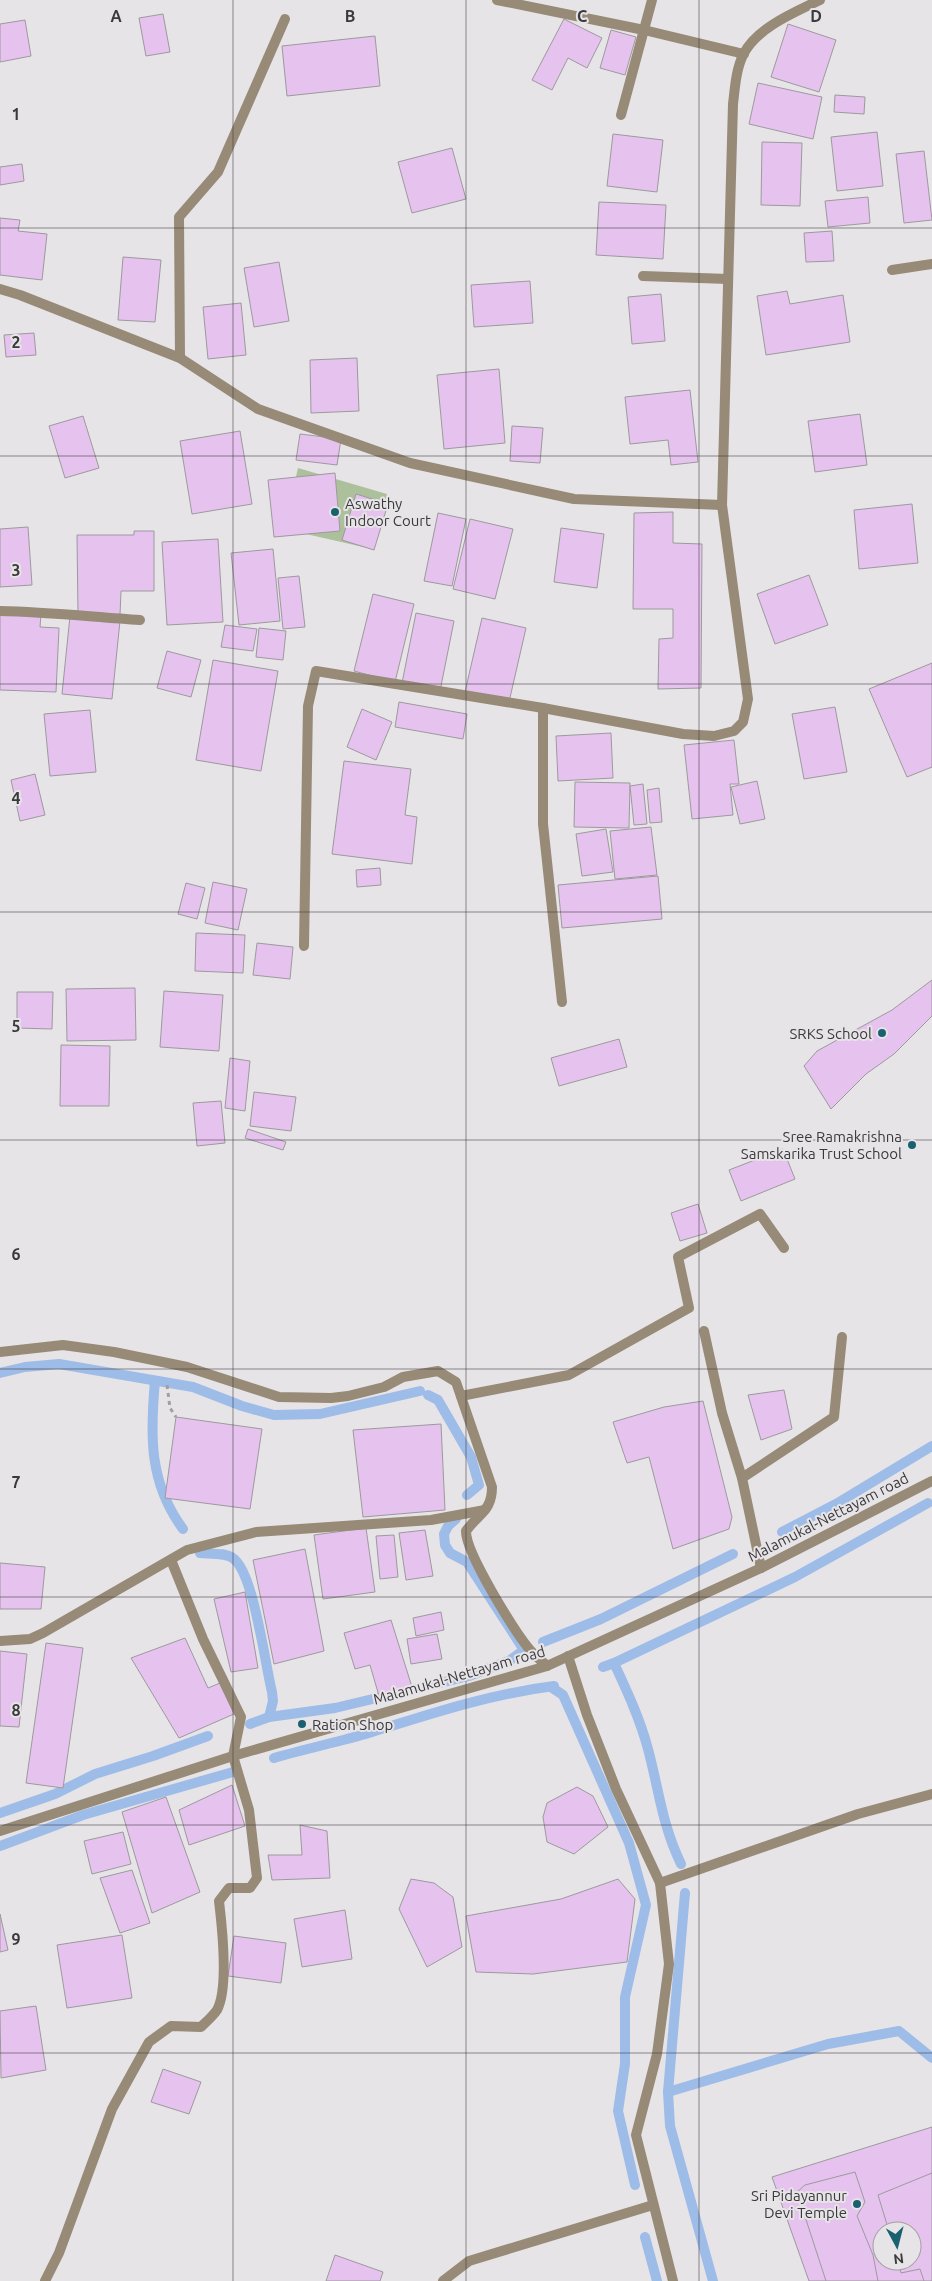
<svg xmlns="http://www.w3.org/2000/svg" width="932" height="2281" font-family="Ubuntu,sans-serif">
	<rect width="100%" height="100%" fill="#e7e4e7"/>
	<!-- garden -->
	<polygon fill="#adc09c" points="298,468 387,494 372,549 284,529"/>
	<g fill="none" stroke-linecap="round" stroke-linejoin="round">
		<!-- stream -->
		<g stroke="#9ebce8" stroke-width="10">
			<polyline points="0,1373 25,1367 59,1364 193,1387 242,1406 274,1415 320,1414 420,1391"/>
			<path d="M155,1381C150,1436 149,1483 183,1529"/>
			<polyline points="428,1395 438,1400 471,1457 479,1485 467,1495"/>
			<polyline points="782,1532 836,1504 932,1446"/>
			<path d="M200,1553C210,1554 226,1552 234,1559C254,1575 265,1664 272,1692L273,1701L269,1717"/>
			<polyline points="543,1642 601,1619 733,1554"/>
			<polyline points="614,1663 795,1577 928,1503"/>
			<path d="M603,1667L614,1663C627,1691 640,1719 648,1749C659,1790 662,1825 681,1864"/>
			<polyline points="551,1687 563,1695 629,1843 646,1905 625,1997 625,2064 618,2111 635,2185"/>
			<polyline points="250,1724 269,1717 335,1708 469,1676 509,1661 524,1650 467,1562 450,1553 445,1545 444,1534 448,1526 456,1519"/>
			<path d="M274,1758C305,1749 338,1742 369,1733C430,1714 490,1694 554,1686"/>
			<polyline points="0,1813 55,1794 95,1774 153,1756 208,1736"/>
			<polyline points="0,1846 83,1815 233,1772"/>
			<polyline points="685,1893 668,2092 670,2126 713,2281"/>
			<polyline points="668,2092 828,2044 899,2031 932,2058"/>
			<polyline points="645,2237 657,2281"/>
		</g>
	</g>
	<!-- building -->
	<g fill="#e6c2ee" stroke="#9c9a9d" fill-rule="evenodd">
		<polygon points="163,14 170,52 146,56 139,18"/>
		<polygon points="564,19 602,38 587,68 568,58 552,90 532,80"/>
		<polygon points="25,20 31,56 0,62 0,24"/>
		<polygon points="788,24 836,40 819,92 771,77"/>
		<polygon points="611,30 636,37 625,75 600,68"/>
		<polygon points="375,36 380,86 287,96 282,46"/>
		<polygon points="758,83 822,97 813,139 749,124"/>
		<polygon points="835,95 865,97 864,114 834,112"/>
		<polygon points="877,132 883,186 837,191 831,137"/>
		<polygon points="613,134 663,140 657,192 607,186"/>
		<polygon points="762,142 802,143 800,206 761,205"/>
		<polygon points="452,148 466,199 412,213 398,162"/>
		<polygon points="924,151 932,220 904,223 896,154"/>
		<polygon points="22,164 24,181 0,185 0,167"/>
		<polygon points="868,197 870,223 828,227 825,201"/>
		<polygon points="599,202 666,205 663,259 596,255"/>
		<polygon points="0,218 20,220 18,231 47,234 42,280 0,275"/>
		<polygon points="832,231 834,261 806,262 804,233"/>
		<polygon points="123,257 161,260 155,322 118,320"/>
		<polygon points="279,262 289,321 254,327 244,268"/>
		<polygon points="530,281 533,323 474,327 471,285"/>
		<polygon points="787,291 790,304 843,295 850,342 766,355 757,296"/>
		<polygon points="661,294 665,341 632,344 628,297"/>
		<polygon points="241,303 246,355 208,359 203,307"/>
		<polygon points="34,333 36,355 6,357 4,335"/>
		<polygon points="357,358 359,411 311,413 310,360"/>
		<polygon points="499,369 505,443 444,449 437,375"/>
		<polygon points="690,390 698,462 671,465 668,440 630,444 625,397"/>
		<polygon points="860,414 867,465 815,472 808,421"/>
		<polygon points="83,416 99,468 65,478 49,426"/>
		<polygon points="512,426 543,428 540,463 510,461"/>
		<polygon points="240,431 252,504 192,514 180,441"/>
		<polygon points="300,434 341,439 337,465 296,460"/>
		<polygon points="335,473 340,531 274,537 268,480"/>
		<polygon points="356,494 388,504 374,550 342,540"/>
		<polygon points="912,504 918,563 859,569 854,510"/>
		<polygon points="673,512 673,543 702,544 701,688 658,689 659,639 673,638 673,609 633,609 634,513"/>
		<polygon points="438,513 466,519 452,586 424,581"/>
		<polygon points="470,519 513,529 495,599 453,589"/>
		<polygon points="28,527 32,585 0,587 0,529"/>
		<polygon points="561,528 604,534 597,588 554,582"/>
		<polygon points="134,531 154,531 154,591 121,591 120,615 78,615 77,535 134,535"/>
		<polygon points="218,539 223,622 167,625 162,542"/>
		<polygon points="273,549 280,621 239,625 231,553"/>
		<polygon points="809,575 828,625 775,644 757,594"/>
		<polygon points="299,576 305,627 283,629 278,578"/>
		<polygon points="373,594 414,604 395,682 354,671"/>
		<polygon points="0,612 41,614 40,627 59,628 56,692 0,690"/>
		<polygon points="416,613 454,621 440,691 402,683"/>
		<polygon points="70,616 120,621 112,699 62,694"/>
		<polygon points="482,618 526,628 509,702 465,692"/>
		<polygon points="225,625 257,629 253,651 221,647"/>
		<polygon points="259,628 286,631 283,660 256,657"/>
		<polygon points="167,651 201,660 191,697 157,688"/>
		<polygon points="213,660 278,671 261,771 196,760"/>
		<polygon points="932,663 932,767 907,777 869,689"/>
		<polygon points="399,702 467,714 463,739 395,727"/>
		<polygon points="835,707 847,772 804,779 792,714"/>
		<polygon points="362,709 392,722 376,760 347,747"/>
		<polygon points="90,710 96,772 50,776 44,714"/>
		<polygon points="611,733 613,778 558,781 556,736"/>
		<polygon points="734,740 739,784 730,784 733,815 692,819 684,745"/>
		<polygon points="344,761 411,769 405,815 417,817 412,864 332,854"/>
		<polygon points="35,774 45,815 20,821 11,780"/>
		<polygon points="757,781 765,819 740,824 731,787"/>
		<polygon points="575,782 630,783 629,828 574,827"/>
		<polygon points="643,784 647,824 634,825 630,786"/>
		<polygon points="659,788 662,822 650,823 647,790"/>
		<polygon points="651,827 657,875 615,879 610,831"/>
		<polygon points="606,829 613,872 582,876 576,834"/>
		<polygon points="380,868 381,885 357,887 356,870"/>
		<polygon points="658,876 662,919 562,928 558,885"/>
		<polygon points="213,882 247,889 238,930 205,923"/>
		<polygon points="186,883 205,888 197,919 178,914"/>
		<polygon points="196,933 245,935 243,973 195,971"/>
		<polygon points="257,943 293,947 290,979 253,975"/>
		<polygon points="932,980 932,1016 894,1054 866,1074 831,1109 804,1066 817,1051 892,1010"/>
		<polygon points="135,988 136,1040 67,1041 66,989"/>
		<polygon points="164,991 223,995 219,1051 160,1047"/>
		<polygon points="17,992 53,992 52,1029 17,1028"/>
		<polygon points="619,1039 627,1067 559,1086 551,1058"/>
		<polygon points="61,1045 110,1046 109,1106 60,1106"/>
		<polygon points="230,1058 250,1061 245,1111 225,1108"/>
		<polygon points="254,1092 296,1097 291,1131 250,1126"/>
		<polygon points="221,1101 225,1143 197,1146 193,1103"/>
		<polygon points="248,1129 286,1142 283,1150 245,1138"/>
		<polygon points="783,1149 795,1179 741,1201 729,1170"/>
		<polygon points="698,1204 707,1233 680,1241 671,1213"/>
		<polygon points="784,1390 792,1429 761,1440 748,1395"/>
		<polygon points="703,1401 732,1517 729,1529 673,1549 649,1457 627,1463 613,1422 664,1407"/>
		<polygon points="176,1417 262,1429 250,1509 165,1498"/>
		<polygon points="441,1424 445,1510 363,1517 353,1430"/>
		<polygon points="366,1528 375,1592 323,1599 314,1535"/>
		<polygon points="425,1530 433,1576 406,1580 399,1533"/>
		<polygon points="394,1535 398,1577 380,1579 376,1536"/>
		<polygon points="305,1549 324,1651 274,1664 253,1560"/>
		<polygon points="0,1563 45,1567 41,1609 0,1609"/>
		<polygon points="245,1592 258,1668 231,1672 214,1599"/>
		<polygon points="441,1612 444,1630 416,1636 413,1618"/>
		<polygon points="391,1620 412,1687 379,1696 370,1665 355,1669 344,1633"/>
		<polygon points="437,1634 442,1659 411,1664 407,1639"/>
		<polygon points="185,1638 208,1688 220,1683 234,1714 179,1738 131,1658"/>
		<polygon points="46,1643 83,1648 63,1788 26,1783"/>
		<polygon points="0,1651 27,1654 19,1727 0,1726"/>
		<polygon points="232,1785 245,1826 189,1845 179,1810"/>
		<polygon points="577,1787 593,1796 608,1827 574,1854 547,1842 543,1817 547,1803"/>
		<polygon points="166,1797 200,1892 152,1913 122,1812"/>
		<polygon points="300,1825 327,1831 330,1878 272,1880 268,1855 302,1855"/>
		<polygon points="123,1832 131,1864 92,1874 84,1841"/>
		<polygon points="132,1870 150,1923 120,1933 100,1878"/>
		<polygon points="411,1879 434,1883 453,1897 462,1947 427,1967 399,1909"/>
		<polygon points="618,1879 635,1899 627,1962 533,1974 476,1972 466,1916 561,1899"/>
		<polygon points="345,1910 352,1959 302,1967 294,1919"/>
		<polygon points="0,1914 8,1950 0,1952"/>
		<polygon points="122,1935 132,1998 67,2008 57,1945"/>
		<polygon points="234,1936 286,1943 281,1983 228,1976"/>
		<polygon points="36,2006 46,2070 1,2078 0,2011"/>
		<polygon points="163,2069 201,2082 189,2114 151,2102"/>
		<path d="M932,2127V2281H809L772,2177ZM882,2231H912V2261H882Z"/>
		<polygon points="855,2172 865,2202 857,2216 873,2255 878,2281 826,2281 797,2192 805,2185"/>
		<polygon points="932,2173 932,2281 924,2281 920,2269 901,2273 898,2261 912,2261 912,2231 889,2231 878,2195"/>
		<polygon points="335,2255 383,2272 380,2281 326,2281"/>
	</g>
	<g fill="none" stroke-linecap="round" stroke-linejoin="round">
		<!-- path -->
		<polyline stroke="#a19fa1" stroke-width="3" stroke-dasharray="4 4" stroke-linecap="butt" points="167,1385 170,1408 176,1417"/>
		<!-- minor -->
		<g stroke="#978a77" stroke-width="10">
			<polyline points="497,0 644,30 744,54"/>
			<polyline points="621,115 652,0"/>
			<polyline points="892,270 932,264"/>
			<polyline points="643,276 728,279"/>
			<polyline points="0,289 20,295 180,358 258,409 410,463 574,499 722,505"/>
			<polyline points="180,358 179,217 218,172 285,19"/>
			<path d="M0,611C47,612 93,617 140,620"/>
			<polyline points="543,708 543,824 562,1002"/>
			<path d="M304,946L308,706L316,671L543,708L683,734L714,736L734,731L743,722L748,699L722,505L733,104C735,87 736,70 743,55C756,28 795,12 820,0"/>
			<polyline points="704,1331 722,1413 742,1478"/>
			<path d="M0,1352L63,1345L114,1352L187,1367L279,1397L331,1398L348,1396L384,1387L403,1377L438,1371L456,1382L492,1487C492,1511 479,1513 466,1531C465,1552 515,1632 530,1650C535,1656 542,1661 547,1666"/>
			<polyline points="461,1396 569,1375 689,1308 678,1257 760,1214 784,1248"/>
			<polyline points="761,1568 742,1478 834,1417 842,1337"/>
			<polyline points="0,1641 30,1639 43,1633 187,1550 256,1532 431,1520 485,1510"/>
			<polyline points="568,1656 587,1715 616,1789 660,1883 669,1964 657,2054 636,2135 673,2281"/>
			<polyline points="0,1831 233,1756 547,1666 761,1568 932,1481"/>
			<polyline points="660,1883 858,1814 932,1794"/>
			<path d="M45,2281L59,2253L112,2109L149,2042L171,2026L201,2027C206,2022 213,2016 217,2010C229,1988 222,1926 219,1901L229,1888H250L257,1878L249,1810L233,1756L241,1717L203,1639L171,1560"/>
			<polyline points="443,2281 469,2261 653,2205"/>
		</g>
	</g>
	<!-- grid -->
	<path fill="none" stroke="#3a393b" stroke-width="1" stroke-opacity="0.55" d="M233,0V2281M466,0V2281M699,0V2281M0,228H932M0,456H932M0,684H932M0,912H932M0,1140H932M0,1369H932M0,1597H932M0,1825H932M0,2053H932"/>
	<!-- markers -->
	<g fill="#1a6071" stroke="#e7e4e7" stroke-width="2">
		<circle cx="335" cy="512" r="5"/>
		<circle cx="882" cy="1033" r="5"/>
		<circle cx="912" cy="1145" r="5"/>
		<circle cx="302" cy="1724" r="5"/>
		<circle cx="857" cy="2204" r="5"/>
	</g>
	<g text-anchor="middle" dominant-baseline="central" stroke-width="4" stroke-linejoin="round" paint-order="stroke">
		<!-- poi labels -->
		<g font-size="15" fill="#3a393b" stroke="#e7e4e7" text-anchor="end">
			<text x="345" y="503" text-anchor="start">Aswathy<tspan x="345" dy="17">Indoor Court</tspan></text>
			<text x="872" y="1033">SRKS School</text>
			<text x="902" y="1136">Sree Ramakrishna<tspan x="902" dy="17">Samskarika Trust School</tspan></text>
			<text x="312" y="1724" text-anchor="start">Ration Shop</text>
			<text x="847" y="2195">Sri Pidayannur<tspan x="847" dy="17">Devi Temple</tspan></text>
		</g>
		<!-- street labels -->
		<g font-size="15" fill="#3a393b" stroke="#e7e4e7">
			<text transform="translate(828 1517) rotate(-27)">Malamukal-Nettayam road</text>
			<text transform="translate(459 1675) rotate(-16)">Malamukal-Nettayam road</text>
		</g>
	</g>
	<g font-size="16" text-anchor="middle" font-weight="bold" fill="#3a393b" stroke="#e7e4e7" stroke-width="4" stroke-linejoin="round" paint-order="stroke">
		<text x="116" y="22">A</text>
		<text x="350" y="22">B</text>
		<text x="582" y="22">C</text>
		<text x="816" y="22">D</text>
		<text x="16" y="120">1</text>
		<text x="16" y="348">2</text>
		<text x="16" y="576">3</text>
		<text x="16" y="804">4</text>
		<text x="16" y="1032">5</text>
		<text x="16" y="1260">6</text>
		<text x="16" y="1488">7</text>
		<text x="16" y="1716">8</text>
		<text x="16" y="1945">9</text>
	</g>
	<!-- north arrow -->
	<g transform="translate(897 2246) rotate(173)"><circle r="24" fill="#e7e4e7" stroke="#a2a0a2"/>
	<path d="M0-4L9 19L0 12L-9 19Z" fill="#1a6071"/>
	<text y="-8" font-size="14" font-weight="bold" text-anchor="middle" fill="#3a393b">N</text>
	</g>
</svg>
